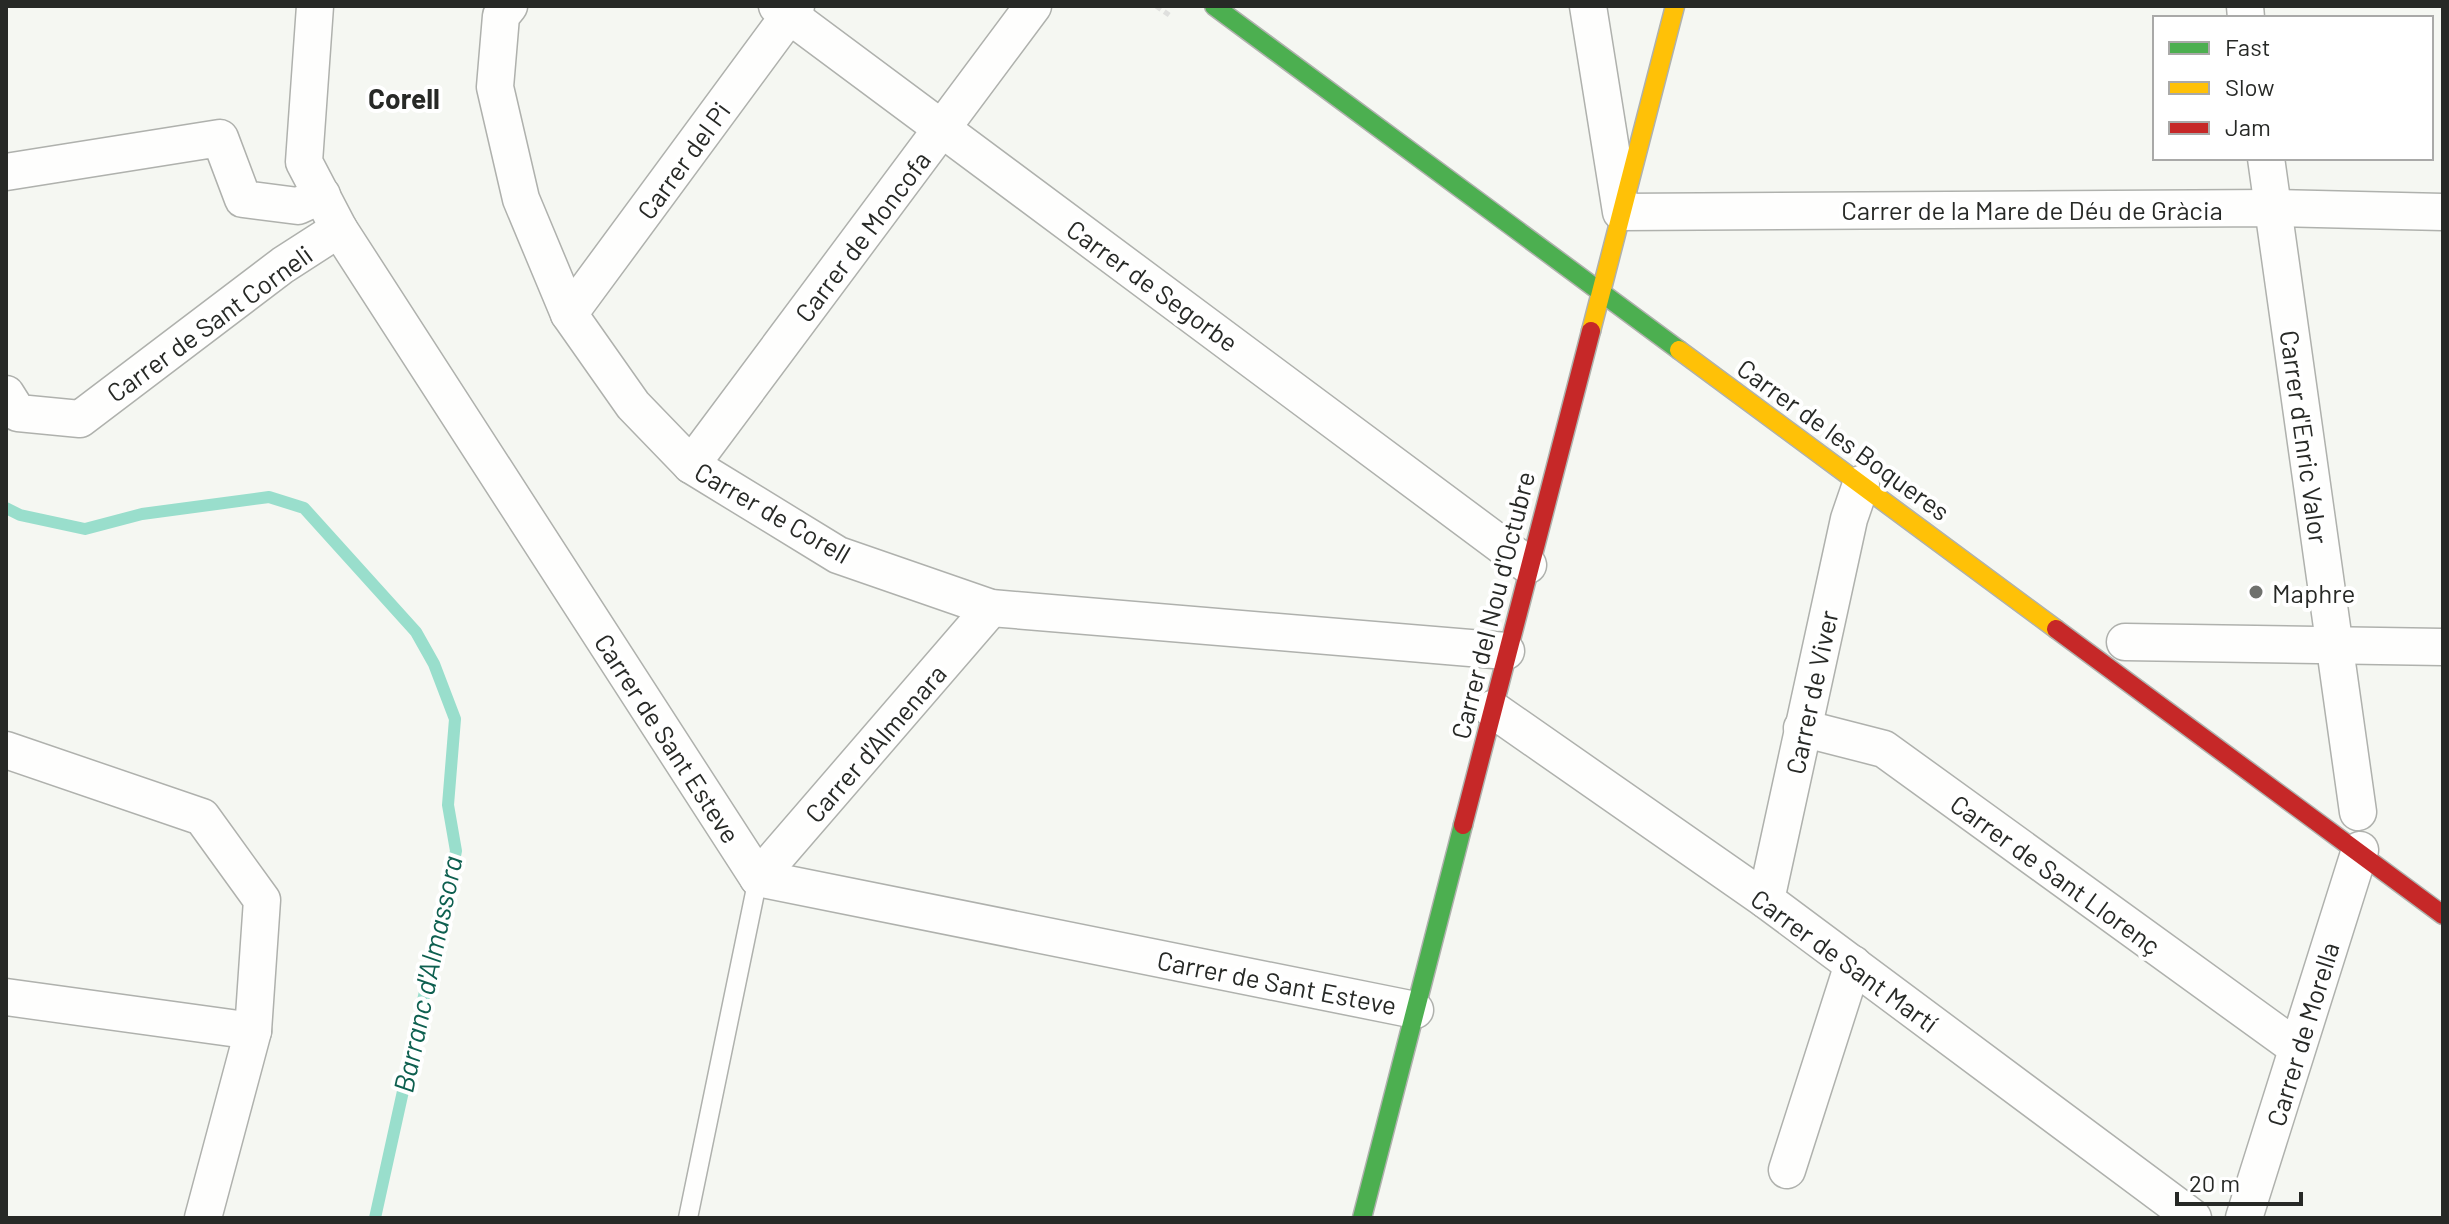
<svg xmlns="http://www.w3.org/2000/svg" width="2449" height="1224" font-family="Barlow,sans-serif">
	<rect width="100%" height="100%" fill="#f5f7f2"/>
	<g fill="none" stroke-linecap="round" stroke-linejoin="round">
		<!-- stream -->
		<polyline stroke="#99decc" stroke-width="12" points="6,508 20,515 85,529 142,514 269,497 304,508 416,632 434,664 455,719 448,805 456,851 375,1218"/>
		<!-- lane casing -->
		<g stroke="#afb1ad" stroke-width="21">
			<polyline id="lane" points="688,1218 758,878"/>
		</g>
		<!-- street casing -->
		<g stroke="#afb1ad" stroke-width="39">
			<g id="street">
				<polyline points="315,6 304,162 339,229 758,878 1415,1010"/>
				<polyline points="509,6 501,16 495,87 521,199 569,314 633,405 691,465 838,555 991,608 1506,651"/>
				<polyline points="777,6 1528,565"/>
				<polyline points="1588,6 1621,212 2273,208 2443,212"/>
				<polyline points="2245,6 2246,18"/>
				<polyline points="2266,158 2358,812"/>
				<polyline points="6,172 220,138 243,199 298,206 322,195"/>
				<polyline points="569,314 796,6"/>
				<polyline points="6,394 18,413 80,419 283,265 339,229"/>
				<polyline points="691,465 1033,6"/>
				<polyline points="2125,642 2443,647"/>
				<polyline points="1492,709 1766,900 2193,1218"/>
				<polyline points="1802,728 1884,749 2297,1048"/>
				<polyline points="6,750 202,817 262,900 253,1031 203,1218"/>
				<polyline points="758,878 991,608"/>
				<polyline points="1766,900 1849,519 1861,484"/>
				<polyline points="6,997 253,1031"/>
				<polyline points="1787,1170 1853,964"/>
				<polyline points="2244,1218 2360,850"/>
			</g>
		</g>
		<!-- fast casing -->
		<g stroke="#afb1ad" stroke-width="21">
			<g id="fast">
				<polyline points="1214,6 1679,350"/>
				<polyline points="1362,1218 1463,825"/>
			</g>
		</g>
		<!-- slow casing -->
		<g stroke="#afb1ad" stroke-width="21">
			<g id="slow">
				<polyline points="1591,331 1675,6"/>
				<polyline points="1679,350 2056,629"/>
			</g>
		</g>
		<!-- jam casing -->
		<g stroke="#afb1ad" stroke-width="21">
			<g id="jam">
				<polyline points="2056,629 2443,915"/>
				<polyline points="1463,825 1591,331"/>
			</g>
		</g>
		<!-- path -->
		<polyline stroke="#dfe0de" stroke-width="5" stroke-dasharray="6 4" stroke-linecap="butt" points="1156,6 1172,17"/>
		<!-- lane -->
		<use href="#lane" stroke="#fefefd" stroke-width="18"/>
		<!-- street -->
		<use href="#street" stroke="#fefefd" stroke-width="36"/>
		<!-- fast -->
		<use href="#fast" stroke="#4caf50" stroke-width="18"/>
		<!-- slow -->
		<use href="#slow" stroke="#ffc107" stroke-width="18"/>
		<!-- jam -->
		<use href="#jam" stroke="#c62828" stroke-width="18"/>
	</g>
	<!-- markers -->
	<circle fill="#6f716d" stroke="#fff" stroke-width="3" cx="2256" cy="592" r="8"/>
	<g text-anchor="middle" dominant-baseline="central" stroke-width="8" stroke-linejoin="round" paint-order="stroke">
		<!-- street labels -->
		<g font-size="26" fill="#272926" stroke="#fff">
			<text transform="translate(683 160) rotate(-54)">Carrer del Pi</text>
			<text x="2032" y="209">Carrer de la Mare de Déu de Gràcia</text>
			<text transform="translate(862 236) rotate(-53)">Carrer de Moncofa</text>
			<text transform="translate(1153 285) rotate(36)">Carrer de Segorbe</text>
			<text transform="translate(209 323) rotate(-36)">Carrer de Sant Corneli</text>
			<text transform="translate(2305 437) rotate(82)">Carrer d'Enric Valor</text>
			<text transform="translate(1844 439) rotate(36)">Carrer de les Boqueres</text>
			<text transform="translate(773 512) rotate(30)">Carrer de Corell</text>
			<text transform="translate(1492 605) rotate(-76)">Carrer del Nou d'Octubre</text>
			<text transform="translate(1811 692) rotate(-78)">Carrer de Viver</text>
			<text transform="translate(668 738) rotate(57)">Carrer de Sant Esteve</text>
			<text transform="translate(875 743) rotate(-49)">Carrer d'Almenara</text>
			<text transform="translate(2056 874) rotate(36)">Carrer de Sant Llorenç</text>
			<text transform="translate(1845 960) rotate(36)">Carrer de Sant Martí</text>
			<text transform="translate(1277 982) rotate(11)">Carrer de Sant Esteve</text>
			<text transform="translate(2302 1034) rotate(-73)">Carrer de Morella</text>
		</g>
		<!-- poi labels -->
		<g font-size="26" fill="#272926" stroke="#fff" text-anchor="start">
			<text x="2272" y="592">Maphre</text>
		</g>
		<!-- neighbourhood labels -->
		<g font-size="28" font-weight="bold" fill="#272926" stroke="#fff">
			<text x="404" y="98">Corell</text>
		</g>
		<!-- water labels -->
		<g font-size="28" font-style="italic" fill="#0d5f4f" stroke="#fff">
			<text transform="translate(427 974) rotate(-78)">Barranc d'Almassora</text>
		</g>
	</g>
	<!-- border -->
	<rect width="2449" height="1224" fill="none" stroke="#272926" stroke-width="16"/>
	<!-- legend -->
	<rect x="2153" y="16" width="280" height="144" fill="#ffffff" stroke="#a9a9a8" stroke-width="2"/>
	<rect x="2169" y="42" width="40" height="12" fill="#4caf50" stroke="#a9a9a8" stroke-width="2"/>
	<text x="2225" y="56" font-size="24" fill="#272926">Fast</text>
	<rect x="2169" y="82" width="40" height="12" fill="#ffc107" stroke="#a9a9a8" stroke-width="2"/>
	<text x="2225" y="96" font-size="24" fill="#272926">Slow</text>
	<rect x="2169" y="122" width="40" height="12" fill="#c62828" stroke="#a9a9a8" stroke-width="2"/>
	<text x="2225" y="136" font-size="24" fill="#272926">Jam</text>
	<!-- scale -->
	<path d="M2177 1192v12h124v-12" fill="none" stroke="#272926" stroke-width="4"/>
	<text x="2189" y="1192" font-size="24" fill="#272926" stroke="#ffffff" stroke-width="6" paint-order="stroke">20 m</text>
</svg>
